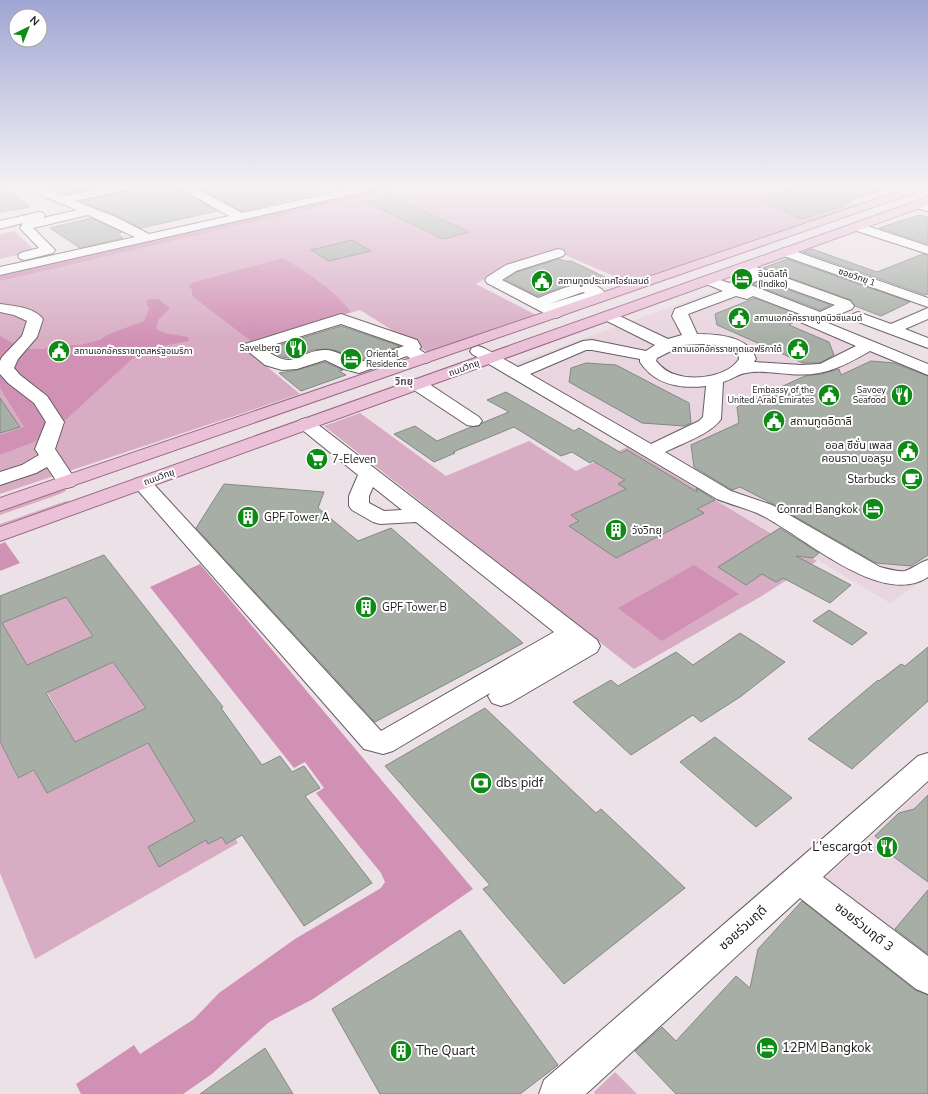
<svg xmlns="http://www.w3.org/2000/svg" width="928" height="1094" font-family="'Nunito Sans','Noto Sans Thai',sans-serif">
	<rect width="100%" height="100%" fill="#ece1e6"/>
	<!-- built -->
	<g fill="#e8d5df">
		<polygon points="731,285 928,364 928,577 890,603 497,370"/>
		<polygon points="928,784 928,966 819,884"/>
	</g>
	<!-- green -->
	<g fill="#d8adc4">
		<polygon points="394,187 801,187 860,205 630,283 556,251 504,267 476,284 538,316 429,353 360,310 251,341 241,345 300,394 0,494 0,280"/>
		<polygon points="14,231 33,249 30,252 0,259 0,234"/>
		<polygon points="360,413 446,476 529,441 576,471 627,447 817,561 760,597 634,669 324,426"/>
		<polygon points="65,488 66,491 60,494 0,515 0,508"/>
		<polygon points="66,501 71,502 72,505 0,531 0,524"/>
		<polygon points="66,597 93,636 27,665 2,623"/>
		<polygon points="113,662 146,708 75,742 47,692"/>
		<polygon points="169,733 238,843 35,959 0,873 0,741 17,778 34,771 48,793"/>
		<polygon points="615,1072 637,1094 595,1094 594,1092"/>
	</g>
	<!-- water -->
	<g fill="#d191b5">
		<path d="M283,258C308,273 333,289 351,312L251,341L192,296V290L188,286L195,282Z"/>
		<path d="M152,299H158L170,308L158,320L156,329L164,333L188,337L189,341C169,344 150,349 133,358L60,425L34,442L0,455V435L24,427L0,388V336L23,349H43L56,345H80L100,340L109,334L144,321L149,309L147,304V300Z"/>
		<polygon points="5,542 20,563 0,571 0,544"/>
		<polygon points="200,564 473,889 313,999 269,1022 212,1074 183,1094 81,1094 76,1084 134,1045 140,1054 194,1019 219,993 295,939 381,888 385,882 381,873 316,793 324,788 305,762 294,768 150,587"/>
		<polygon points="694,565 739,594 662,641 618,608"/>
	</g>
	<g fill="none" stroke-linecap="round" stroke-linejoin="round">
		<!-- canal -->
		<polygon fill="#d191b5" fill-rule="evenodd" points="377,187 396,187 391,190 0,281 0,273"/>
	</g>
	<!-- building -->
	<g fill="#a7aea6" stroke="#828a82" fill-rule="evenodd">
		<polygon points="0,187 5,187 30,207 0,212"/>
		<polygon points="51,187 101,187 64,194"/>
		<polygon points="133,187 178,187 180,190 217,211 141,228 115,215 80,201 126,191"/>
		<polygon points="197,187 314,187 315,193 242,211"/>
		<polygon points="801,187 882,187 883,190 838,205 843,206 801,219 759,200"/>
		<polygon points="391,196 469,232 443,239 366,202"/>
		<polygon points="919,215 928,217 928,244 879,228"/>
		<polygon points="92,218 122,232 117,234 123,238 80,248 50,228"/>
		<polygon points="352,240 371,251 329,261 311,250"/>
		<polygon points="812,249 877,272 923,254 928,255 928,294 925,295 803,252"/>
		<polygon points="559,259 565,261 571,261 609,279 594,284 582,283 572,284 538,296 505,280 517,272"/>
		<polygon points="787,259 910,302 881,316 855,306 851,300 763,268"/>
		<polygon points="763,281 831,305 820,310 752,284"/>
		<polygon points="755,298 797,314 794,318 796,321 789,325 829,342 834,355 820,363 803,363 717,325 715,314"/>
		<polygon points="341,326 400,346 358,361 337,351 328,349 313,350 288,358 282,357 266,349"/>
		<polygon points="871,361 894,363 928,376 928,555 911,566 876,563 773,504 740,487 732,490 694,467 691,445 739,423 737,407 805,376 822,374 839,369 841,375"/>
		<polygon points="325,362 343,370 339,371 346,375 301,391 279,373 297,370"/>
		<polygon points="586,363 616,365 689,403 691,423 684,426 642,423 569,382 571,368"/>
		<polygon points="506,392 574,431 579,428 621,453 627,450 697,492 696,488 715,500 697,509 704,513 616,558 569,526 579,521 571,515 626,489 618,484 625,480 593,461 590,463 572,452 561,456 514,427 453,452 455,453 434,462 394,434 415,426 437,441 471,427 479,426 482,423 509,412 487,400"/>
		<polygon points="0,398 20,427 0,433"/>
		<polygon points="224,484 324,492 318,508 358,541 391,528 523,643 375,722 196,528"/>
		<polygon points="780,528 819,553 813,558 796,556 851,585 830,603 783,578 776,582 762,574 746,585 718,567"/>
		<path d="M104,555L223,707L221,708L262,765L280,756L292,772L304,766L320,788L305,796L372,883L304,926L242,835L226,844L222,837L208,844L206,840L159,867L148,847L195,821L148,743L47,793L34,770L18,778L0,741V596ZM66,597L93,636L27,665L2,623ZM113,662L146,708L75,742L46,693Z"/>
		<polygon points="829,610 867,633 852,645 813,621"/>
		<polygon points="740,633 785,662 740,697 701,722 693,715 631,755 573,702 611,680 618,686 676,652 693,665"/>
		<polygon points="928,647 928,701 852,769 808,739 878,680 879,681 901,664 905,666"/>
		<polygon points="485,708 596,813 601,809 685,888 564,984 483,889 490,885 385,766"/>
		<polygon points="715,737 792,798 756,827 680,762"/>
		<polygon points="928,795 928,882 879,846 883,842 875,836 899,813 914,809"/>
		<polygon points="928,890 928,954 895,929"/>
		<polygon points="802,901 915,990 928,995 928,1094 676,1094 635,1051 662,1027 676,1041 736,976 750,988 758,949"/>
		<polygon points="460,930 558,1065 520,1094 380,1094 332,1009"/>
		<polygon points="265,1048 293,1094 200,1094"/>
	</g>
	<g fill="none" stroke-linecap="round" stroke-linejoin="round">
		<!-- minor casing -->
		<g stroke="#665d62" stroke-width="2">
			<g id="minor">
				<polygon points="30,187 44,187 63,196 109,187 132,187 126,190 75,201 114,216 149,234 229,216 181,189 179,187 194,187 242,213 357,187 378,187 372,190 0,275 0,267 135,237 88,215 33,228 55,250 53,253 25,260 20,259 18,256 20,253 39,248 20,228 23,223 0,229 0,221 39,212 43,213 45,216 43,218 77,210 45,197"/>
				<path d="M893,187C901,187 912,185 918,191L916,193L912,194L895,189Z"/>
				<polygon points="919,201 928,203 928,211 915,208 913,205 915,202"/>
				<polygon points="858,223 928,246 928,254 854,230 852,227 854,224"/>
				<polygon points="786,248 928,298 928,307 781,255 779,252 781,249"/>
				<path d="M558,249L563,250L565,253L563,256L516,271L502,280L538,298C555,292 591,273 605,293L603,296L562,311L564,313L561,316L556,318L544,313L487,283L485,280L487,277L506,265ZM583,292L585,293L549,304Z"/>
				<path d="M745,263L850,301L854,306L852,309L823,321L928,364V375L870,351C841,368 822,377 789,374C775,373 759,370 746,373C738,374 731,380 723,382L721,419C711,434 681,444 665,452L731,491L772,505L880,567C888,569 897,572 905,571C912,569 920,562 928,560V577C880,609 801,533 757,513C744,508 730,504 717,499L472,354L470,351L472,348L478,346L484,348L518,367L583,341L592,340L646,351L655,345L603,319L600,316L603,313L608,311L613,313L668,339L682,335L672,316L675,309L723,291L704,283L702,280L704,277L709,276L729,283L750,274L740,270L738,267L740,264ZM763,279L835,305L820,312L748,284ZM736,296L747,299L753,296L800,314L795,318L798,321L856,346L820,364L801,365L754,362L756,359C750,336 717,334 697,334L688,314ZM703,344C715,345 728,345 738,353L739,359C729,376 695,381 677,375C668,373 662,368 656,361L657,358L683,345ZM586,350H592L640,359V362C655,385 680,389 706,386L703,417L699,421L651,444L530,374Z"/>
				<path d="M0,304C13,306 34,307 43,319L37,337L18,359L14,368L20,375L47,396L64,422L55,449L77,482L74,486L67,488L60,486L47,467L36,473L0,485V472L22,465L39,455L35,449L46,422L34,403L8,383L0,374V361L2,357L22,336L27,321L14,315L0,312Z"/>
				<polygon points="928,308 928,319 905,329 928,338 928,348 853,320 850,317 853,314 858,312 891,324"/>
				<path d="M341,314L417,340L421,347L419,349L429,356L431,359L429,362C420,365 415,361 407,356L359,373L344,369L325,360L297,369L282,370L265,365L243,347L245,344ZM341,324L404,346L358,363C347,358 336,349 323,350C293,353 295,372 263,348Z"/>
				<polygon points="417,379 423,380 479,417 482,421 479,425 473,426 467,425 411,388 408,384 411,380"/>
				<path d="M306,418L312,420L597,640L600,646L597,652L510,703L501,706L492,703L488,696L490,693L393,751L383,754L364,749L135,487L132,483L135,479L142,477L149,479L381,731L554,632L416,522L380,524L373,522L352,510L349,506V496L358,475L300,428L297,424L300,420ZM373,487L402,510L384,511L369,503V496Z"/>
				<polygon points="928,753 928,781 823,877 928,956 928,994 916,989 800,898 586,1094 539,1094 544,1080 918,756"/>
			</g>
		</g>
		<!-- major casing -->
		<g stroke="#9a6b85" stroke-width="2">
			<g id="major">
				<polygon points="912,187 928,188 0,511 0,498"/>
				<polygon points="928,197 928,205 0,541 0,527"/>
			</g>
		</g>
		<!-- minor -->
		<use href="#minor" fill="#fff" fill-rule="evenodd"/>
		<!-- major -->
		<use href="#major" fill="#ebc1d8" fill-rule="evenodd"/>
	</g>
	<!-- sky -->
	<linearGradient id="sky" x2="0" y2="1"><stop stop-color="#9fa6d4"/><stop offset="0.55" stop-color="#f6f2f4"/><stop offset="1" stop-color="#f6f2f4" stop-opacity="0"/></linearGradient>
	<rect width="928" height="340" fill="url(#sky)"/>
	<!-- icons -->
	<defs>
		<g id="hotel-disc" transform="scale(1.15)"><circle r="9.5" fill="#0e8b15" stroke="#fff"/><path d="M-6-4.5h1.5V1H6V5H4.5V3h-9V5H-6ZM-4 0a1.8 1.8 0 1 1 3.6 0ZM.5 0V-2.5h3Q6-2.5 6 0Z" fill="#fff"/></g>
		<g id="civic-disc" transform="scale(1.15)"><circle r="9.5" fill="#0e8b15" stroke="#fff"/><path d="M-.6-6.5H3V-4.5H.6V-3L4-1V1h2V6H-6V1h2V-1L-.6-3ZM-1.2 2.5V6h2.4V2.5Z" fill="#fff"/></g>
		<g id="restaurant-disc" transform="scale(1.15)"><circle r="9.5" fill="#0e8b15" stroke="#fff"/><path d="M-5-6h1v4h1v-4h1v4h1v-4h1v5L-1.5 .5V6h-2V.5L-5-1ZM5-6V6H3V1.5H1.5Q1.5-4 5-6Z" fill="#fff"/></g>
		<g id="supermarket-disc" transform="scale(1.15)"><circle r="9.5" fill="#0e8b15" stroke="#fff"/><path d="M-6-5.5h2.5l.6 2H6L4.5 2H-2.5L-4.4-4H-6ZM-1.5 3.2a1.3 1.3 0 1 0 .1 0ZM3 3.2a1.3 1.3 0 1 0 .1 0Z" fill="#fff"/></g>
		<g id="cafe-disc" transform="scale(1.15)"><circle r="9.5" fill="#0e8b15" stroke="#fff"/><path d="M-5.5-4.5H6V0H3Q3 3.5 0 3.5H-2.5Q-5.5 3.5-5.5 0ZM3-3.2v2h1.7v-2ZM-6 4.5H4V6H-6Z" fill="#fff"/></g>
		<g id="building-disc" transform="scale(1.15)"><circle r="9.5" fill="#0e8b15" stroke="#fff"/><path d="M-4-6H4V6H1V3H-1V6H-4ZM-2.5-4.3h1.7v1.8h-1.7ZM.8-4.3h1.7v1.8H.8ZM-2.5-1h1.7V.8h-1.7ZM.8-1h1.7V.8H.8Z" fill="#fff"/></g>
		<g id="bank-disc" transform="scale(1.15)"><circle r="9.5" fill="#0e8b15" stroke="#fff"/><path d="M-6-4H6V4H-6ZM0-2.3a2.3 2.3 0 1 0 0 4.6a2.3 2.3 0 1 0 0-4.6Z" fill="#fff"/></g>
	</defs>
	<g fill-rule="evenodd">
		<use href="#hotel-disc" x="742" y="279"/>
		<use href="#civic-disc" x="542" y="281"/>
		<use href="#civic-disc" x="739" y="318"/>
		<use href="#restaurant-disc" x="296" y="348"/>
		<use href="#civic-disc" x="798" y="349"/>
		<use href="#civic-disc" x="59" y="351"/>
		<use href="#hotel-disc" x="351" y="359"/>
		<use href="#civic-disc" x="829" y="395"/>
		<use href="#restaurant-disc" x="902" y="395"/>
		<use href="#civic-disc" x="774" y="421"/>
		<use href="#civic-disc" x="908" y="451"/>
		<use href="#supermarket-disc" x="317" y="459"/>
		<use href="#cafe-disc" x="912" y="479"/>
		<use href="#hotel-disc" x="873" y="509"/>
		<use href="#building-disc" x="248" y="517"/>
		<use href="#building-disc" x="616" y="530"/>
		<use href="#building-disc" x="366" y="607"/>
		<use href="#bank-disc" x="481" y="783"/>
		<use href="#restaurant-disc" x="887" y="847"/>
		<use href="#hotel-disc" x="767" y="1048"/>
		<use href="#building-disc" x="401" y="1051"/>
	</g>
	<g text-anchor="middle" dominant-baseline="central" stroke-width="4" stroke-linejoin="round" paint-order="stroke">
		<!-- far-poi labels -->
		<g font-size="9" fill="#1d191b" stroke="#fff" text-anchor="start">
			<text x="758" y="274">อินดิสโก้<tspan x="758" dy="10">(Indiko)</tspan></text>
			<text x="558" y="281">สถานทูตประเทศไอร์แลนด์</text>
			<text x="754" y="318">สถานเอกอัครราชทูตนิวซีแลนด์</text>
			<text x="280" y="348" text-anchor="end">Savelberg</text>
			<text x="782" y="349" text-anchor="end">สถานเอกอัครราชทูตแอฟริกาใต้</text>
			<text x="74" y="351">สถานเอกอัครราชทูตสหรัฐอเมริกา</text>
			<text x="366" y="354">Oriental<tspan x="366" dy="10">Residence</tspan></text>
			<text x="814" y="390" text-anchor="end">Embassy of the<tspan x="814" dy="10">United Arab Emirates</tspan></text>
			<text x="886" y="390" text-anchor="end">Savoey<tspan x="886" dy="10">Seafood</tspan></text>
		</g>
		<!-- far-street labels -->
		<g font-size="9" fill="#1d191b" stroke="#fff">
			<text transform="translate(857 277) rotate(19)">ซอยวิทยุ 1</text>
			<text transform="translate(464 368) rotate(-20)">ถนนวิทยุ</text>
			<text transform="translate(159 477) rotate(-20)">ถนนวิทยุ</text>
		</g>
		<!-- far-neighbourhood labels -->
		<g font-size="10" font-weight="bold" fill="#5d5458" stroke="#fff">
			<text x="404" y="382">วิทยุ</text>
		</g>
		<!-- poi labels -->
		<g font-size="11" fill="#1d191b" stroke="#fff" text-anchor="start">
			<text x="790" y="421">สถานทูตอิตาลี</text>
			<text x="892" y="445" text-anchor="end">ออล ซีซั่น เพลส<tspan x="892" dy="13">คอนราด บอลรูม</tspan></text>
			<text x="332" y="459">7-Eleven</text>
			<text x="896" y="479" text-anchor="end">Starbucks</text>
			<text x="858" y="509" text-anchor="end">Conrad Bangkok</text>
			<text x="264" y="517">GPF Tower A</text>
			<text x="632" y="530">วังวิทยุ</text>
			<text x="382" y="607">GPF Tower B</text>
		</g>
		<!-- near-poi labels -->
		<g font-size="13" fill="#1d191b" stroke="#fff" text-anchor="start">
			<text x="496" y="783">dbs pidf</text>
			<text x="872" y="847" text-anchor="end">L'escargot</text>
			<text x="782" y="1048">12PM Bangkok</text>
			<text x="416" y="1051">The Quart</text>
		</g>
		<!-- near-street labels -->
		<g font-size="13" fill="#1d191b" stroke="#fff">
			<text transform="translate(864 927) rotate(38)">ซอยร่วมฤดี 3</text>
			<text transform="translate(743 928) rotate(-42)">ซอยร่วมฤดี</text>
		</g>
	</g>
	<!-- north arrow -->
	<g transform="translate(28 28) rotate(43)"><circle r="19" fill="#ffffff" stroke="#a5a3a4"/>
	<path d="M0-3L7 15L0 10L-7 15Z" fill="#0e8b15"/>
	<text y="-6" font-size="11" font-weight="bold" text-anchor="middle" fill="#1d191b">N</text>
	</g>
</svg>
